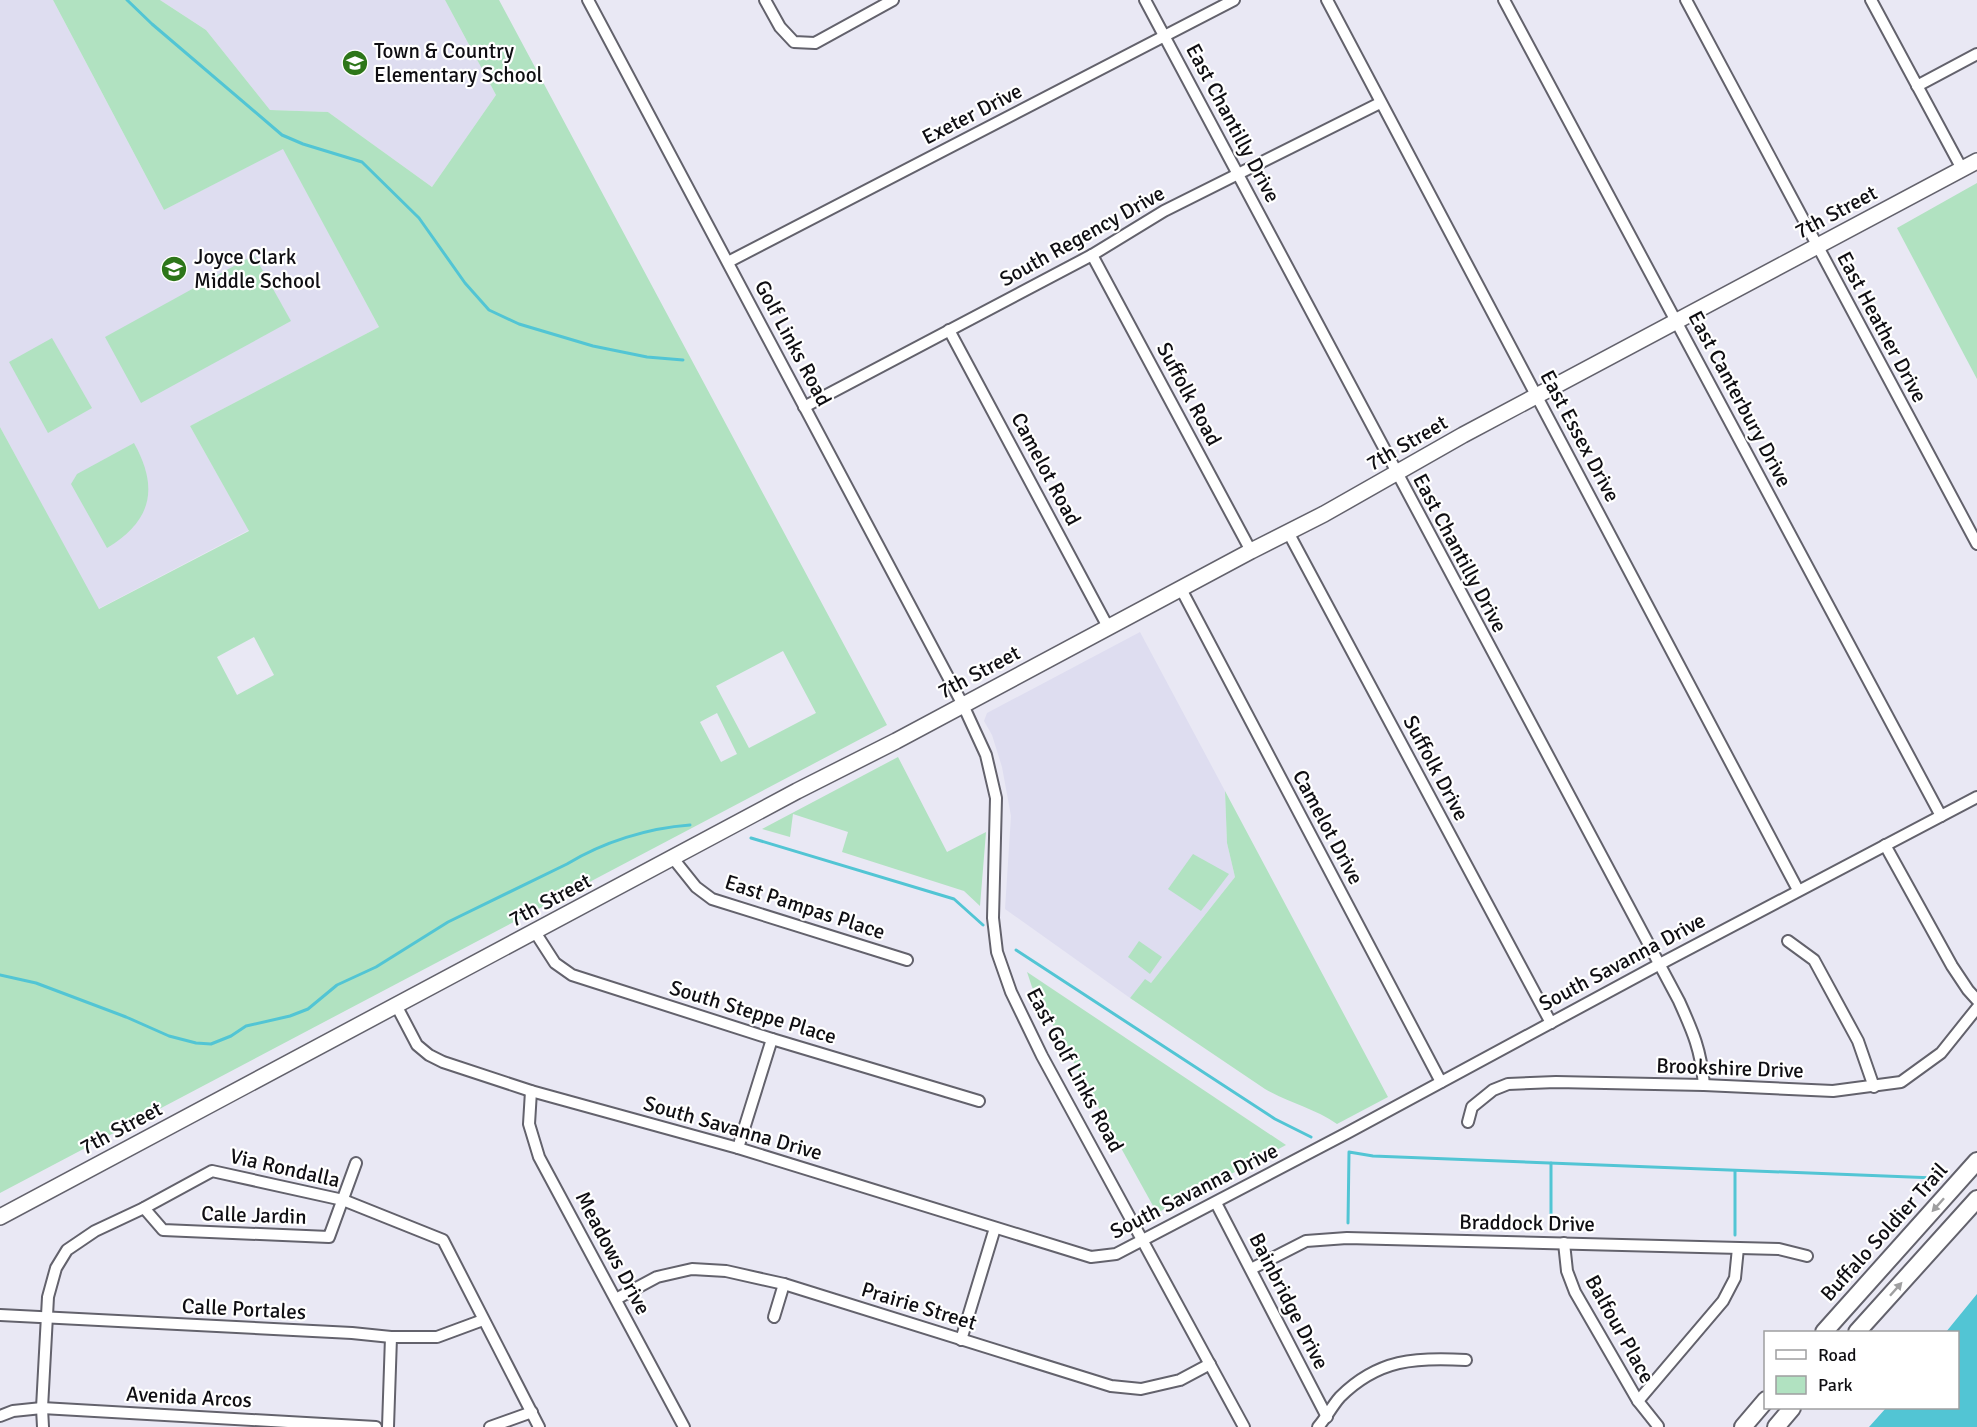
<svg xmlns="http://www.w3.org/2000/svg" width="1977" height="1427" font-family="Signika,sans-serif">
	<rect width="100%" height="100%" fill="#e9e8f4"/>
	<!-- built -->
	<g fill="#deddf0">
		<polygon points="0,0 53,0 164,210 283,148 379,327 190,426 249,530 98,609 0,427"/>
		<polygon points="160,0 445,0 496,95 432,187 328,112 270,110 206,30"/>
		<polygon points="1140,632 1225,791 1227,843 1235,877 1151,983 1145,980 1130,998 1005,909 1011,816 1002,767 992,735 984,721 987,713"/>
	</g>
	<!-- green -->
	<g fill="#b1e2c1" fill-rule="evenodd">
		<path d="M53,0H160L206,30L270,110L328,112L432,187L496,95L445,0H499L887,725L0,1193V427L99,609L249,531L190,426L379,327L283,149L164,210ZM254,637L274,675L237,695L217,657ZM783,651L816,713L749,748L716,686ZM717,713L737,754L721,762L700,722Z"/>
		<polygon points="1977,183 1977,379 1897,228"/>
		<polygon points="254,255 291,321 141,403 105,337"/>
		<polygon points="52,338 92,408 48,433 9,362"/>
		<path d="M134,443C159,488 152,521 107,548L71,484L77,474Z"/>
		<polygon points="898,757 947,852 986,832 980,906 964,891 842,852 848,832 793,814 790,837 762,829"/>
		<path d="M1225,791L1388,1097L1337,1124C1314,1108 1289,1103 1265,1089L1130,998L1145,979L1151,983L1235,877L1227,843Z"/>
		<polygon points="1193,854 1229,874 1201,911 1168,889"/>
		<polygon points="1139,941 1162,957 1150,974 1128,957"/>
		<polygon points="1027,972 1286,1145 1157,1213 1032,987"/>
	</g>
	<!-- water -->
	<polygon fill="#52c5d4" points="1977,1294 1977,1427 1869,1427 1886,1408 1958,1408 1958,1332 1946,1332"/>
	<g fill="none" stroke-linecap="round" stroke-linejoin="round">
		<!-- stream -->
		<g stroke="#52c5d4" stroke-width="3">
			<polyline points="127,0 152,24 282,135 303,144 362,162 419,218 465,283 489,310 519,324 593,346 647,357 683,360"/>
			<polyline points="751,838 954,899 983,925"/>
			<polyline points="1016,950 1275,1119 1311,1137"/>
			<path d="M0,975L36,983L126,1017L169,1036L196,1043L211,1044L231,1036L246,1026L290,1016L308,1009L337,985L376,967L448,922L567,864C603,842 648,828 690,825"/>
			<polyline points="1551,1163 1551,1230"/>
			<polyline points="1348,1223 1349,1152 1373,1156 1935,1178"/>
			<polyline points="1735,1235 1735,1171"/>
		</g>
		<!-- street casing -->
		<g stroke="#63626c" stroke-width="14">
			<g id="street">
				<polyline points="588,0 963,705 986,755 996,798 993,918 997,952 1011,992 1042,1056 1244,1427"/>
				<polyline points="765,0 780,27 794,42 815,43 893,0"/>
				<path d="M1145,0L1679,1001C1693,1032 1701,1050 1704,1085"/>
				<polyline points="1327,0 1798,890"/>
				<polyline points="1504,0 1941,816"/>
				<polyline points="1686,0 1977,544"/>
				<polyline points="1871,0 1962,169"/>
				<polyline points="1917,86 1977,54"/>
				<polyline points="1092,255 1251,551"/>
				<polyline points="728,262 1234,0"/>
				<polyline points="949,330 1108,627"/>
				<polyline points="804,407 1092,255 1164,211 1380,103"/>
				<polyline points="1288,532 1551,1023"/>
				<polyline points="1181,589 1441,1082"/>
				<polyline points="1885,845 1952,966 1968,990 1977,1000"/>
				<polyline points="672,857 696,887 712,899 907,960"/>
				<polyline points="535,932 555,963 572,975 772,1039 979,1101"/>
				<polyline points="1788,941 1814,960 1858,1041 1874,1087"/>
				<polyline points="396,1005 417,1045 429,1055 443,1062 531,1091 738,1148 1091,1257 1116,1254 1347,1133 1658,965 1977,797"/>
				<polyline points="531,1091 529,1124 539,1157 684,1427"/>
				<polyline points="1468,1122 1472,1107 1493,1090 1508,1084 1556,1082 1704,1085 1833,1091 1901,1082 1941,1053 1977,1008"/>
				<polyline points="738,1148 772,1039"/>
				<polyline points="1216,1203 1327,1417"/>
				<polyline points="144,1208 163,1230 329,1237 356,1163"/>
				<polyline points="1564,1243 1567,1271 1575,1292 1638,1401 1658,1426"/>
				<polyline points="1251,1269 1306,1241 1347,1238 1779,1249 1807,1256"/>
				<polyline points="616,1299 657,1277 692,1269 726,1271 784,1284 1111,1386 1141,1389 1180,1380 1210,1364"/>
				<polyline points="0,1315 352,1333 391,1337 437,1337 483,1320"/>
				<polyline points="774,1317 784,1284"/>
				<polyline points="961,1340 995,1228"/>
				<polyline points="1638,1401 1723,1301 1735,1278 1738,1248"/>
				<polyline points="0,1416 13,1411 42,1408 376,1427"/>
				<polyline points="43,1427 42,1408 48,1297 56,1268 67,1250 95,1231 144,1208 212,1171 343,1200 443,1240 539,1427"/>
				<polyline points="388,1427 391,1337"/>
				<polyline points="490,1427 532,1412"/>
				<path d="M1318,1427C1326,1418 1332,1406 1340,1397C1378,1359 1416,1357 1466,1360"/>
			</g>
		</g>
		<!-- secondary casing -->
		<g stroke="#63626c" stroke-width="18">
			<polyline id="secondary" points="0,1217 797,791 896,741 1251,551 1324,514 1463,435 1977,161"/>
		</g>
		<!-- primary casing -->
		<g stroke="#63626c" stroke-width="20">
			<g id="primary">
				<polyline points="1824,1332 1977,1161"/>
				<polyline points="1857,1332 1977,1199"/>
				<polyline points="1743,1427 1766,1400"/>
				<polyline points="1776,1427 1792,1408"/>
			</g>
		</g>
		<!-- street -->
		<use href="#street" stroke="#fff" stroke-width="10"/>
		<!-- secondary -->
		<use href="#secondary" stroke="#fff" stroke-width="15"/>
		<!-- primary -->
		<use href="#primary" stroke="#fff" stroke-width="16"/>
	</g>
	<!-- one-way arrows -->
	<defs><path id="oneway-solid" d="M-6-.8H1V-3.2L6.5 0L1 3.2V.8H-6Z" transform="scale(1.5)"/></defs>
	<g fill="#9f9fa0">
		<use href="#oneway-solid" transform="translate(1938 1205) rotate(132)"/>
		<use href="#oneway-solid" transform="translate(1896 1289) rotate(-48)"/>
	</g>
	<!-- icons -->
	<defs>
		<g id="school-disc" transform="scale(1.35)"><circle r="9.5" fill="#2d7619" stroke="#fff"/><path d="M0-5L7-2L0 1L-7-2ZM-4 1L0 2.5L4 1V4Q0 6-4 4Z" fill="#fff"/></g>
	</defs>
	<g fill-rule="evenodd">
		<use href="#school-disc" x="355" y="63"/>
		<use href="#school-disc" x="174" y="269"/>
	</g>
	<g text-anchor="middle" dominant-baseline="central" stroke-width="4.5" stroke-linejoin="round" paint-order="stroke">
		<!-- poi labels -->
		<g font-size="21" fill="#0f0e12" stroke="#fff" text-anchor="start">
			<text x="374" y="51">Town &amp; Country<tspan x="374" dy="24">Elementary School</tspan></text>
			<text x="194" y="257">Joyce Clark<tspan x="194" dy="24">Middle School</tspan></text>
		</g>
		<!-- street labels -->
		<g font-size="21" fill="#0f0e12" stroke="#fff">
			<text transform="translate(972 114) rotate(-27)">Exeter Drive</text>
			<text transform="translate(1233 123) rotate(62)">East Chantilly Drive</text>
			<text transform="translate(1836 212) rotate(-28)">7th Street</text>
			<text transform="translate(1082 236) rotate(-29)">South Regency Drive</text>
			<text transform="translate(1882 327) rotate(62)">East Heather Drive</text>
			<text transform="translate(793 343) rotate(62)">Golf Links Road</text>
			<text transform="translate(1189 394) rotate(62)">Suffolk Road</text>
			<text transform="translate(1740 399) rotate(62)">East Canterbury Drive</text>
			<text transform="translate(1580 436) rotate(62)">East Essex Drive</text>
			<text transform="translate(1407 443) rotate(-30)">7th Street</text>
			<text transform="translate(1046 469) rotate(62)">Camelot Road</text>
			<text transform="translate(1460 553) rotate(62)">East Chantilly Drive</text>
			<text transform="translate(979 672) rotate(-28)">7th Street</text>
			<text transform="translate(1436 768) rotate(62)">Suffolk Drive</text>
			<text transform="translate(1328 827) rotate(62)">Camelot Drive</text>
			<text transform="translate(550 900) rotate(-28)">7th Street</text>
			<text transform="translate(805 907) rotate(18)">East Pampas Place</text>
			<text transform="translate(1622 962) rotate(-28)">South Savanna Drive</text>
			<text transform="translate(753 1012) rotate(17)">South Steppe Place</text>
			<text transform="translate(1730 1068) rotate(2)">Brookshire Drive</text>
			<text transform="translate(1075 1070) rotate(62)">East Golf Links Road</text>
			<text transform="translate(121 1128) rotate(-28)">7th Street</text>
			<text transform="translate(733 1128) rotate(16)">South Savanna Drive</text>
			<text transform="translate(285 1168) rotate(13)">Via Rondalla</text>
			<text transform="translate(1194 1191) rotate(-27)">South Savanna Drive</text>
			<text transform="translate(254 1215) rotate(2)">Calle Jardin</text>
			<text transform="translate(1527 1223) rotate(1)">Braddock Drive</text>
			<text transform="translate(1884 1232) rotate(-48)">Buffalo Soldier Trail</text>
			<text transform="translate(613 1253) rotate(62)">Meadows Drive</text>
			<text transform="translate(1289 1301) rotate(63)">Bainbridge Drive</text>
			<text transform="translate(919 1306) rotate(17)">Prairie Street</text>
			<text transform="translate(244 1309) rotate(3)">Calle Portales</text>
			<text transform="translate(1620 1329) rotate(61)">Balfour Place</text>
			<text transform="translate(189 1397) rotate(3)">Avenida Arcos</text>
		</g>
	</g>
	<!-- legend -->
	<rect x="1764" y="1331" width="195" height="78" fill="#ffffff" stroke="#9f9fa0" stroke-width="1.5"/>
	<rect x="1776" y="1350" width="30" height="9" fill="#ffffff" stroke="#9f9fa0" stroke-width="1.5"/>
	<text x="1818" y="1361" font-size="18" fill="#0f0e12">Road</text>
	<rect x="1776" y="1376" width="30" height="18" fill="#b1e2c1" stroke="#9f9fa0" stroke-width="1.5"/>
	<text x="1818" y="1391" font-size="18" fill="#0f0e12">Park</text>
</svg>
